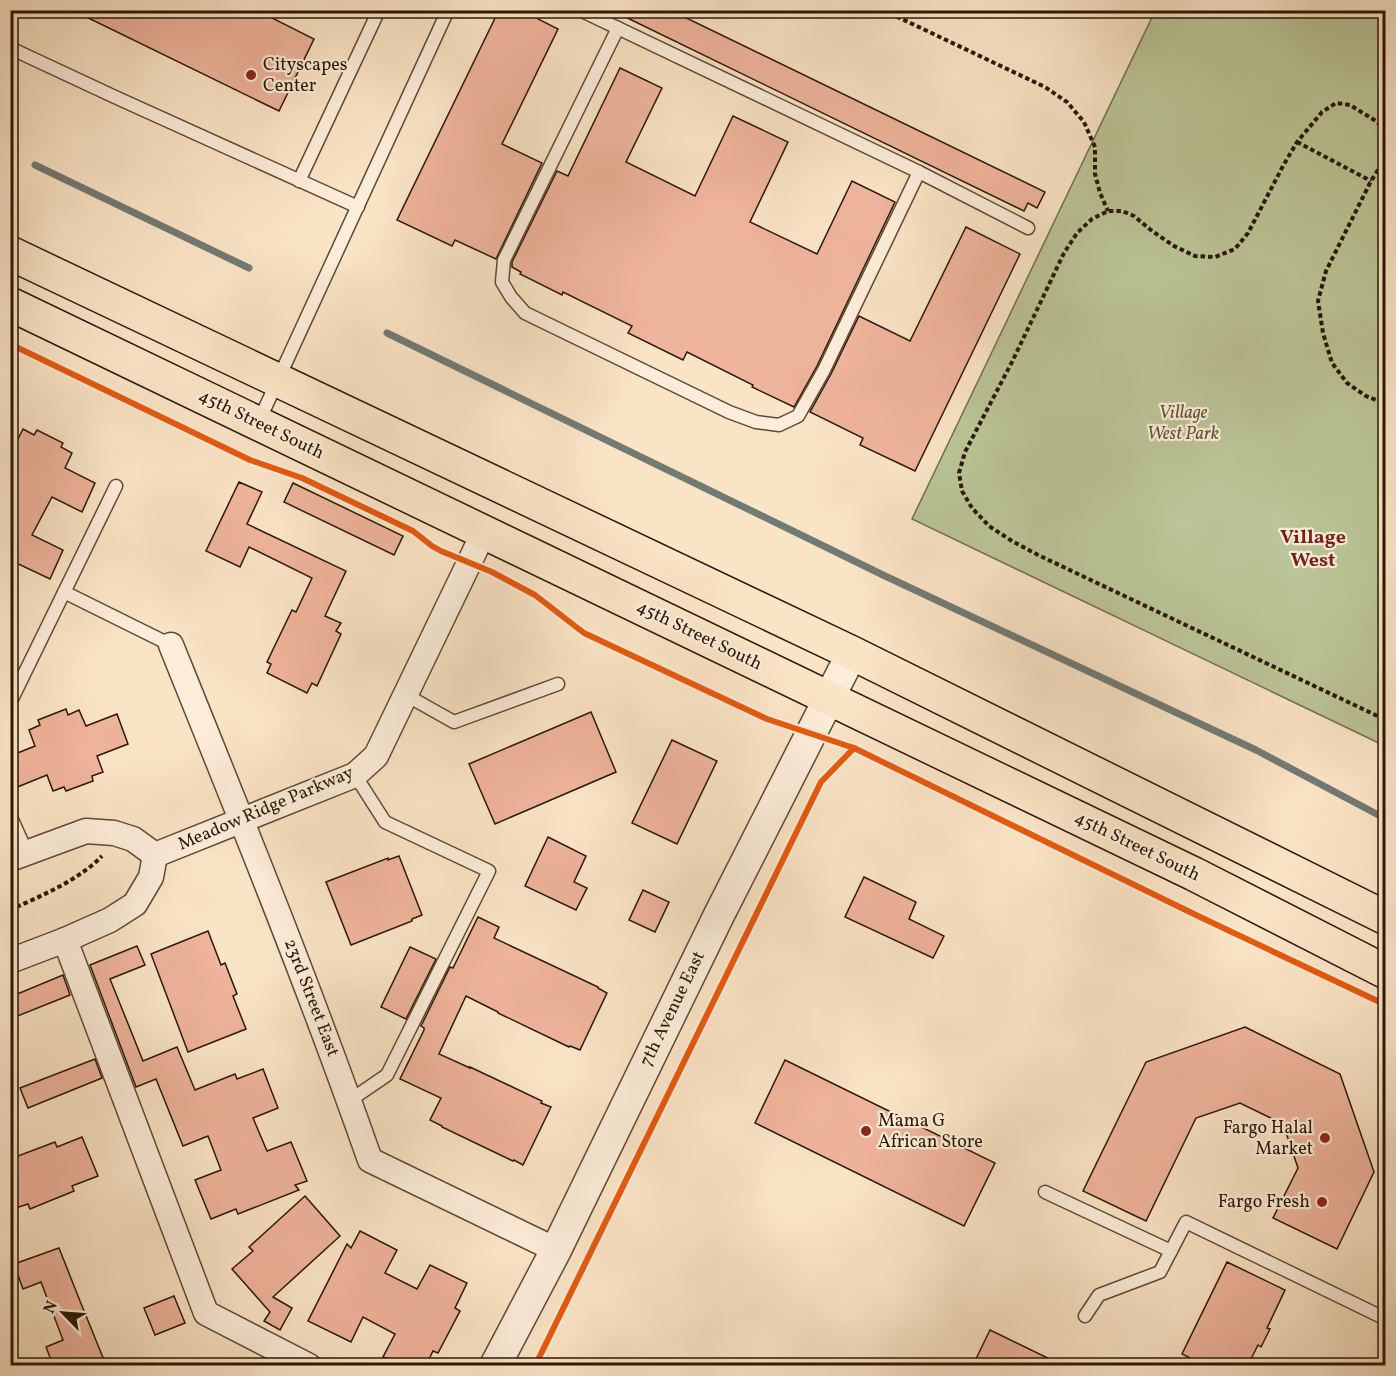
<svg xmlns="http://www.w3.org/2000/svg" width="1396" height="1376" font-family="Vollkorn,serif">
	<rect width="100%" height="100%" fill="#fae4c6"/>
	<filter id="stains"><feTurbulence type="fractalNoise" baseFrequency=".00333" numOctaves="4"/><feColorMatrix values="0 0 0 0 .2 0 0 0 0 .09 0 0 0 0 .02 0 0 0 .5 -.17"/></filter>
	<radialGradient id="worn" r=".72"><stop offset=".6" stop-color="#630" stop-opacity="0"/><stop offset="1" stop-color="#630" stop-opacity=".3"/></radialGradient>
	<!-- green -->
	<polygon fill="#bbc597" stroke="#726e4e" stroke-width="1.5" points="1155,11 1385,11 1385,746 912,519"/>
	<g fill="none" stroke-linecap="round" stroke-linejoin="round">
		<!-- stream -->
		<g stroke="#727a74" stroke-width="7">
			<polyline points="35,165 249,268"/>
			<polyline points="387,333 883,575 1256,750 1386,819"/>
		</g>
	</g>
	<!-- building -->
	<g fill="#efb49c" stroke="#2a1704" stroke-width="1.5">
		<polygon points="72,10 273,10 270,17 314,39 279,111"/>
		<polygon points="499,10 542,10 538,19 558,29 502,144 542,163 496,259 455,240 452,246 397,220"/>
		<polygon points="611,10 670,10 1045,192 1037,208 1028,203 1024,211"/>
		<polygon points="620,68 662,88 626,162 695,196 733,116 788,142 750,222 817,254 852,181 895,202 817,366 794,407 752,387 753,385 687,352 683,360 628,333 632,326 563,292 562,295 520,274 521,272 512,267 512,262 557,171 568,176"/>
		<polygon points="966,227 1020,254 915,471 860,445 863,438 810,412 831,374 859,316 910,341"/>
		<polygon points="23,429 34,435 37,430 63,443 61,447 72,453 65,468 95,483 82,512 52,497 32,535 63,550 50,579 10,560 10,442 18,439"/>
		<polygon points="239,482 262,492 247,524 346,571 325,616 341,623 336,631 341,634 317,686 312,683 307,693 267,673 271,664 267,662 292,610 296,612 312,578 249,547 240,567 206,551"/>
		<polygon points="293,483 403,536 394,555 284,502"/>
		<polygon points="66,709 68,715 79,710 86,726 117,714 128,744 97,756 103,772 92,776 93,781 66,791 64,787 53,791 47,775 15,788 10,776 10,756 35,746 29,730 40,725 38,720"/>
		<polygon points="591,712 616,772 495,824 469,764"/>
		<polygon points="672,740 717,761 677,844 632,823"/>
		<polygon points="548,837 586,856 574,882 587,888 576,910 525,886"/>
		<polygon points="399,856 422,915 412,919 412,921 351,945 326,882 388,858 388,860"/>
		<polygon points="864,877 916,902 909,919 944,936 933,958 845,917"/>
		<polygon points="643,890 669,902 655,932 629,920"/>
		<polygon points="478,917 499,927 494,938 598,987 598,988 607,993 580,1050 570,1046 569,1047 498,1013 498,1012 466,996 439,1054 470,1068 470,1067 542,1101 541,1103 551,1107 523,1165 514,1160 513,1161 442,1127 442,1126 430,1120 441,1098 400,1079 424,1030 424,1028 421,1026 450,967 453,968"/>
		<polygon points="208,931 221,965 225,963 237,994 233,996 246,1029 188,1052 151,954"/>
		<polygon points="137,946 145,965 110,979 143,1061 177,1047 195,1090 235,1074 237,1079 263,1069 278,1108 253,1118 267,1151 291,1142 307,1181 295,1185 299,1190 238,1214 236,1209 211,1219 195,1180 221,1170 208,1136 183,1146 156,1079 136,1087 90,965"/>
		<polygon points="410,947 436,959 406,1019 381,1007"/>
		<polygon points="63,975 70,995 10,1019 10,997"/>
		<polygon points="1245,1027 1340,1074 1374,1172 1337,1249 1273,1218 1298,1168 1283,1124 1240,1103 1196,1118 1146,1221 1083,1191 1146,1062"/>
		<polygon points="95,1059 102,1078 28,1108 20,1088"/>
		<polygon points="785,1060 995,1163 964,1226 755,1123"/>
		<polygon points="82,1137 98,1176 72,1186 74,1191 30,1209 28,1204 10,1210 10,1159 55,1142 57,1147"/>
		<polygon points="305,1196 340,1236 273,1297 292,1308 280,1330 264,1321 270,1312 232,1269 253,1251 249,1247"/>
		<polygon points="360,1231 397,1250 385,1273 417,1289 430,1265 467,1283 455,1308 460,1311 438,1353 433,1351 426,1365 401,1365 383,1357 395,1334 363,1317 351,1342 308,1321 347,1244 351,1248"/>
		<polygon points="59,1248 80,1301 106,1365 53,1365 46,1347 63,1340 41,1282 23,1289 14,1264"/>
		<polygon points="1227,1262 1285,1290 1267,1328 1270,1329 1261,1347 1258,1345 1248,1365 1204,1365 1182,1354"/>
		<polygon points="174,1296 185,1323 155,1335 144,1308"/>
		<polygon points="990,1330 1062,1365 973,1365"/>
	</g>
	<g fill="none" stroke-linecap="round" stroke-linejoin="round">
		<!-- service casing -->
		<g stroke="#5e4a34" stroke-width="15">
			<g id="service">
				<polyline points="580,10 919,172 1028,228"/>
				<polyline points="618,28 504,260 502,282 511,297 525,313 729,412 756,422 779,425 798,416 824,370 919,172"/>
				<polyline points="10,48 115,97 358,207"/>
				<polyline points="299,181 379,10"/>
				<polyline points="259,421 448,10"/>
				<polyline points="64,592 171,645"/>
				<polyline points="406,695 454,722 558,684"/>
				<polyline points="10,703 116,486"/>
				<polyline points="10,815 27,853"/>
				<polyline points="349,1101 387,1075 489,871 385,822 355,775"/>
				<polyline points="1045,1192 1171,1251"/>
				<polyline points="1085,1316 1099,1295 1160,1272 1186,1222 1386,1319"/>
			</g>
		</g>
		<!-- minor casing -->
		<g stroke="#5e4a34" stroke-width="27">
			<g id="minor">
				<path d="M171,645C240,816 309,986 370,1160L556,1250"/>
				<polyline points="155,855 355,775 376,756 484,532"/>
				<polyline points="10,859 86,831 114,833 133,839 155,855"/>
				<polyline points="65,940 206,1313 309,1366"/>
				<polyline points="10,961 65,940 110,920 135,904 151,877 155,855"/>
			</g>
		</g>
		<!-- tertiary casing -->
		<g stroke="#5e4a34" stroke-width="33">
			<polyline id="tertiary" points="495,1366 556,1250 719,915 852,653"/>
		</g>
		<!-- primary casing -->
		<g stroke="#2a1704" stroke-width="36">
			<g id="primary">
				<polyline points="10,253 852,653 1386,918"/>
				<polyline points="10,304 1194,874 1386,972"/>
			</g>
		</g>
		<!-- path -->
		<g stroke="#2a1704" stroke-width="4" stroke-dasharray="4.5 3" stroke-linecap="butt">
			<polyline points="883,10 1045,87 1067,102 1084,122 1095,147 1095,174 1100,193 1108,211"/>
			<polyline points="1386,131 1376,121 1350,105 1336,103 1322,112 1297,142 1283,166 1248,233 1235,249 1215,257 1195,256 1174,246 1152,231 1134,216 1122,211 1108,211 1092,219 1077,233 1064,253 1013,360 965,452 959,473 962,491 972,508 989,526 1012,541 1038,555 1386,720"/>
			<polyline points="1297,142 1371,181"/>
			<polyline points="1386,157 1371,181 1326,271 1318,301 1323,333 1332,363 1347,383 1366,396 1386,404"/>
			<path d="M10,910C41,896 79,880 102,856"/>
		</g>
		<!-- service -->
		<use href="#service" stroke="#fcedda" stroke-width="12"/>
		<!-- minor -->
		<use href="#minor" stroke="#fcedda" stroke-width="24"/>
		<!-- tertiary -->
		<use href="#tertiary" stroke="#fcedda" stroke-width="30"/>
		<!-- primary -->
		<use href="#primary" stroke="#fae4c6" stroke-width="33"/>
		<!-- cycleway casing -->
		<g stroke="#fcedda" stroke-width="10">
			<g id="cycleway">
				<polyline points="10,344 250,460 302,478 413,531 432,546 441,551 492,572 535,595 584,633 767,719 854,748 1198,916 1386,1005"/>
				<polyline points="535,1366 821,782 854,748"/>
			</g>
		</g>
		<!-- cycleway -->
		<use href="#cycleway" stroke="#e8590c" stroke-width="6"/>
	</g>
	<!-- markers -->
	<g fill="#8f2418" stroke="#fcedda" stroke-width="2">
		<circle cx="251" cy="75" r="6"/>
		<circle cx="866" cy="1131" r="6"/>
		<circle cx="1325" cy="1138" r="6"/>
		<circle cx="1322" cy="1202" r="6"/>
	</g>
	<g text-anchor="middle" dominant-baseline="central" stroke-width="4.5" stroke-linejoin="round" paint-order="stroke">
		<!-- poi labels -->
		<g font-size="18" fill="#2a1704" stroke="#fcedda" text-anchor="start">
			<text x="263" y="65">Cityscapes<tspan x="263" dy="21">Center</tspan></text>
			<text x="878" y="1121">Mama G<tspan x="878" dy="21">African Store</tspan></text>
			<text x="1313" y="1128" text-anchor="end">Fargo Halal<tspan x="1313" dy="21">Market</tspan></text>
			<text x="1310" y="1202" text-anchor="end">Fargo Fresh</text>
		</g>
		<!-- park labels -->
		<g font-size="18" font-style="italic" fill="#5d5437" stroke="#fcedda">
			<text x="1183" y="413">Village<tspan x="1183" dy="21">West Park</tspan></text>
		</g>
		<!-- street labels -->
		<g font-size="18" fill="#2a1704" stroke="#fcedda">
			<text transform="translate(261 425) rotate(26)">45th Street South</text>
			<text transform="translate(699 636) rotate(26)">45th Street South</text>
			<text transform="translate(266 809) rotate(-23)">Meadow Ridge Parkway</text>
			<text transform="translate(1137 847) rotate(26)">45th Street South</text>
			<text transform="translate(311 998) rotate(69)">23rd Street East</text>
			<text transform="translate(673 1009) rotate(-64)">7th Avenue East</text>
		</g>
		<!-- neighbourhood labels -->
		<g font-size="20" font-weight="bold" fill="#7a1f14" stroke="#fcedda">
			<text x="1313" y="538">Village<tspan x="1313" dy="23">West</tspan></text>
		</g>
	</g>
	<!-- margin -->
	<rect width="1396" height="1376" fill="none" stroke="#fae4c6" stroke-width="36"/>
	<rect x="12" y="12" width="1372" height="1352" fill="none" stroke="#2a1704" stroke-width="3"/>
	<rect x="18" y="18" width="1360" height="1340" fill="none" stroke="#2a1704" stroke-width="1.5"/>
	<!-- north arrow -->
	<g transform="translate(63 1313) rotate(295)" stroke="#fcedda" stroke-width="4.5" paint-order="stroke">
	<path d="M0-4.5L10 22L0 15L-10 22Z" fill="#2a1704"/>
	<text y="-9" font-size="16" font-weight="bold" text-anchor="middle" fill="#2a1704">N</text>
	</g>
	<rect width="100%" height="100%" filter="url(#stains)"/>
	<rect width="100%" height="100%" fill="url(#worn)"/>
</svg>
